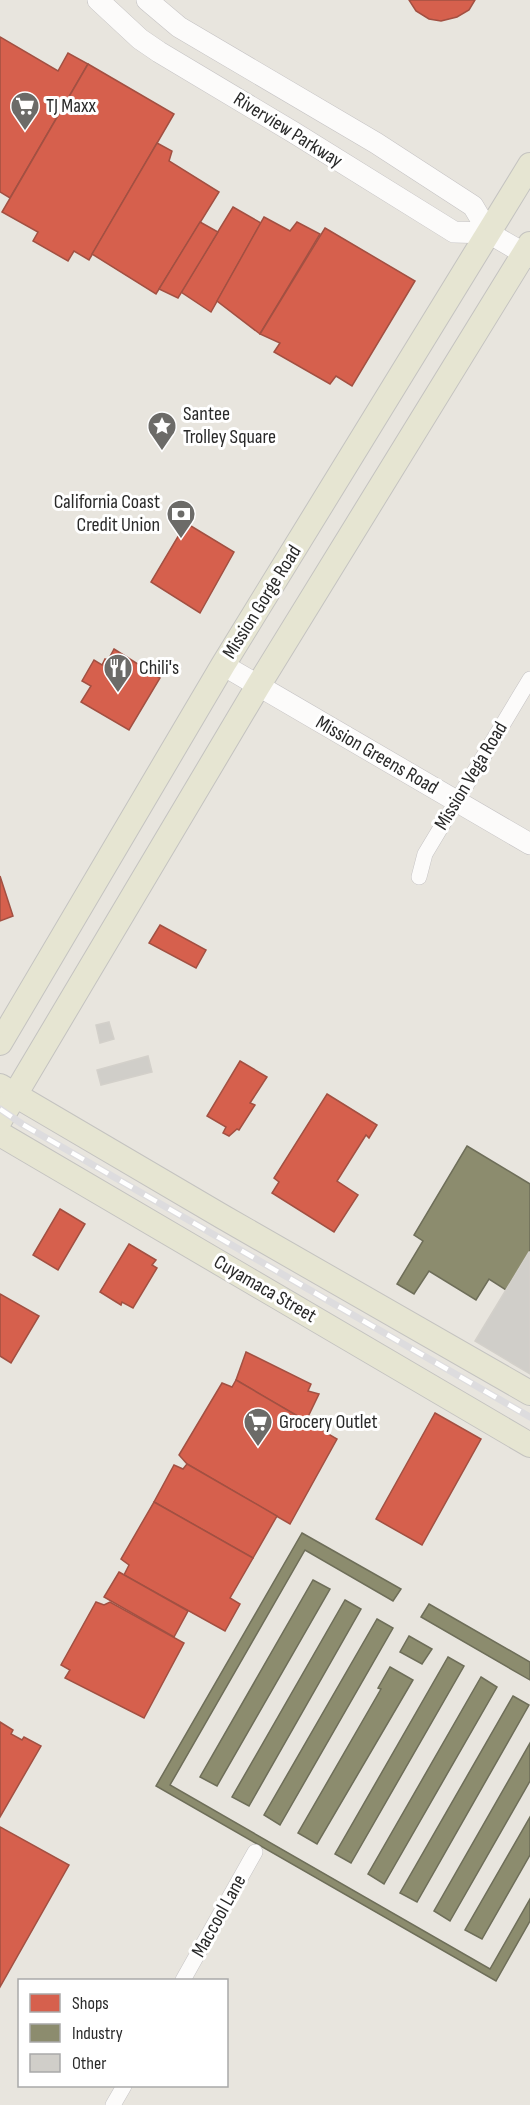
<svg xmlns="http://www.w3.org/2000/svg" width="530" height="2105" font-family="'Sofia Sans Condensed',sans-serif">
	<rect width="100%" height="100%" fill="#e8e5de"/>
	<!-- shops -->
	<g fill="#d6604d" stroke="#a25042" stroke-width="1.5">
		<polygon points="409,0 475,0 469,10 457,17 441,21 429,19 416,11"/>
		<polygon points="0,37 58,71 68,53 88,64 10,198 0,192"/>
		<polygon points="88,64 174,114 89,260 74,251 68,261 33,241 38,232 2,212"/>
		<polygon points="157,143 172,151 169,161 219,192 156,294 92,254"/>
		<polygon points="233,207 261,223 211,312 181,292"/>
		<polygon points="264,217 290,231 297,222 320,234 260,334 217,301"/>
		<polygon points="200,222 218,232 178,298 159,289"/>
		<polygon points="325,228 415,281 352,386 336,376 330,384 274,352 280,343 260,334"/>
		<polygon points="186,523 234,552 200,613 151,582"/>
		<polygon points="114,649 160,678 129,730 81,702 91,686 82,681 94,660 102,665 105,659 108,660"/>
		<polygon points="0,876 13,916 0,921"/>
		<polygon points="160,925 206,950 196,968 149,943"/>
		<polygon points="240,1061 267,1077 250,1103 255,1105 239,1130 237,1129 229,1136 223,1133 226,1127 207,1116"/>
		<polygon points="327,1094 377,1125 369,1138 366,1135 337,1181 358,1195 334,1232 272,1193 279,1182 274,1178"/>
		<polygon points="60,1209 85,1224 58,1270 33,1255"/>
		<polygon points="129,1244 156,1260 152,1265 157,1268 133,1308 122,1302 121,1305 100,1292"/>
		<polygon points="0,1294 39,1316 11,1363 0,1356"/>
		<polygon points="246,1352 311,1384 308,1391 319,1394 306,1421 236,1380"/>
		<polygon points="236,1380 337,1439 290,1524 187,1464 179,1455 222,1383 232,1387"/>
		<polygon points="435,1413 481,1439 422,1545 376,1519"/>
		<polygon points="187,1464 277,1516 253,1558 154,1502 174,1465 183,1469"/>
		<polygon points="154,1502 253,1558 230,1598 240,1604 225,1631 124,1575 129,1565 121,1559"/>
		<polygon points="119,1572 188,1611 174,1637 104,1597"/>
		<polygon points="96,1602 104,1605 110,1602 184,1643 144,1718 65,1678 70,1670 61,1665"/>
		<polygon points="0,1722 13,1730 11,1734 22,1740 24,1737 41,1746 0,1817"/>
		<polygon points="0,1827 69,1865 0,1987"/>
	</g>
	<!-- industry -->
	<g fill="#8c8c6e" stroke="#6e6e59" stroke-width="1.5">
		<polygon points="467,1146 530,1184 530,1251 506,1290 489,1279 476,1300 429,1271 414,1294 397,1284 423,1241 414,1235"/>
		<polygon points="302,1533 401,1589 393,1601 305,1550 170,1785 490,1969 530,1899 530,1921 496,1981 156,1786"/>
		<polygon points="313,1580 330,1589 217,1786 200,1777"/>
		<polygon points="345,1600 361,1609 249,1806 232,1797"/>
		<polygon points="429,1604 530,1662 530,1680 421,1617"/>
		<polygon points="377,1619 393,1628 280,1825 264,1815"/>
		<polygon points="409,1636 432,1649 422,1664 400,1652"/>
		<polygon points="448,1657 464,1666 351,1863 335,1854"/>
		<polygon points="390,1667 413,1680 317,1844 298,1833 381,1689 378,1688"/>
		<polygon points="481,1677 497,1687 384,1884 368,1874"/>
		<polygon points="513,1696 529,1705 417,1902 400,1893"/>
		<polygon points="530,1743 530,1781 450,1921 434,1911"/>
		<polygon points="530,1817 530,1855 482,1939 465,1930"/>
	</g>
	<!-- building -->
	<g fill="#d0cec9" stroke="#d3d0ca" stroke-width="1.5">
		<polygon points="109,1022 114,1039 100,1043 96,1025"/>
		<polygon points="148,1056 152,1072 101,1085 97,1070"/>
		<polygon points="529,1252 530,1252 530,1374 475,1341"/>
	</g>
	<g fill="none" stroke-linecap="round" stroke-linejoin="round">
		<!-- street casing -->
		<g stroke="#c5c3c4" stroke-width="16">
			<g id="street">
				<polyline points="419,877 425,854 530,679"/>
				<polyline points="183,1980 255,1852"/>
				<polyline points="113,2105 124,2086"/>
			</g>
		</g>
		<!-- secondary casing -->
		<g stroke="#c5c3c4" stroke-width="22">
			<g id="secondary">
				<polyline points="98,0 140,39 159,52 293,132 454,232 489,233 530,257"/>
				<polyline points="147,0 179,27 376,143 473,206 489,233"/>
				<polyline points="223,665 530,844"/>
			</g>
		</g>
		<!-- primary casing -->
		<g stroke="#c4c3c0" stroke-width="26">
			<g id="primary">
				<polyline points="0,1043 223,665 530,165"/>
				<polyline points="0,1086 223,1217 530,1393"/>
				<polyline points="0,1120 258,686 530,244"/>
				<polyline points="0,1134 530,1445"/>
			</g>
		</g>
		<!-- street -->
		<use href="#street" stroke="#fcfbfa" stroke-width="15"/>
		<!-- secondary -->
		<use href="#secondary" stroke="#fcfbfa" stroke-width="21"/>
		<!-- primary -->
		<use href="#primary" stroke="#e6e5d2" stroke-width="24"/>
		<!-- rail casing -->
		<g stroke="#dddcde" stroke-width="7">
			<polyline id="rail" points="0,1109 22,1124 530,1417"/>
		</g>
		<!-- rail -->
		<use href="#rail" stroke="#fff" stroke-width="4.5" stroke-dasharray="14" stroke-linecap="butt"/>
	</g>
	<!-- icons -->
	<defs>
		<g id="supermarket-pin" transform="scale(1.5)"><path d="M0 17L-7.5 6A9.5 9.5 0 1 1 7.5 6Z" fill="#6c6b68" stroke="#fff"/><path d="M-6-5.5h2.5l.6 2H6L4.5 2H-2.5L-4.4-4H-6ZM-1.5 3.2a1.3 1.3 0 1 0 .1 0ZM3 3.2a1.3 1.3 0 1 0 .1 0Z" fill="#fff"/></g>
		<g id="sight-pin" transform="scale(1.5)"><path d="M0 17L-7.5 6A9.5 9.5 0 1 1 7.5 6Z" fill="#6c6b68" stroke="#fff"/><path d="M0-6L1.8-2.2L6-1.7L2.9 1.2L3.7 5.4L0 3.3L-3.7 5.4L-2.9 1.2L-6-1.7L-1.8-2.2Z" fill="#fff"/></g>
		<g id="bank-pin" transform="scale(1.5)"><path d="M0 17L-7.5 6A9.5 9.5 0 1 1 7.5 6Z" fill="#6c6b68" stroke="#fff"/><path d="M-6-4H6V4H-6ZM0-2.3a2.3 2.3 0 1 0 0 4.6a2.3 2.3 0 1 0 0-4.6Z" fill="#fff"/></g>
		<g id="restaurant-pin" transform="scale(1.5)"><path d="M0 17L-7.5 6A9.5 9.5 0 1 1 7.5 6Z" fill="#6c6b68" stroke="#fff"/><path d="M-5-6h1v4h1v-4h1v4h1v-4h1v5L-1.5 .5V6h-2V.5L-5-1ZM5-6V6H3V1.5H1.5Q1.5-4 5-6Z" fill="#fff"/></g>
	</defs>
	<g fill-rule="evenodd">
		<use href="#supermarket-pin" x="25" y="106"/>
		<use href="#sight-pin" x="162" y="426"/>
		<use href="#bank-pin" x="181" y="514"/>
		<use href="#restaurant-pin" x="118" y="668"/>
		<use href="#supermarket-pin" x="258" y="1422"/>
	</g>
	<g text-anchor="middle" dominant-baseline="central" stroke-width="6" stroke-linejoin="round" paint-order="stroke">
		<!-- poi labels -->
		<g font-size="20" fill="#292929" stroke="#fff" text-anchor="start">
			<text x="46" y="106">TJ Maxx</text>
			<text x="183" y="414">Santee<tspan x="183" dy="23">Trolley Square</tspan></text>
			<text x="160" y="502" text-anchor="end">California Coast<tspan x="160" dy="23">Credit Union</tspan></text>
			<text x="139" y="668">Chili's</text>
			<text x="279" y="1422">Grocery Outlet</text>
		</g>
		<!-- street labels -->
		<g font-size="20" fill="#292929" stroke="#fff">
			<text transform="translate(288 130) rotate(32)">Riverview Parkway</text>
			<text transform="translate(262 602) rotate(-58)">Mission Gorge Road</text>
			<text transform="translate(377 755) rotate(30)">Mission Greens Road</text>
			<text transform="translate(471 776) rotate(-59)">Mission Vega Road</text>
			<text transform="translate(265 1289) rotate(30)">Cuyamaca Street</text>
			<text transform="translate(219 1916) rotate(-61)">Maccool Lane</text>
		</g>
	</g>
	<!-- legend -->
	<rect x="18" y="1979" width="210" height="108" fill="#ffffff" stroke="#a9a9a9" stroke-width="1.5"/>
	<rect x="30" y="1994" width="30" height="18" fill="#d6604d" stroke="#a9a9a9" stroke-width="1.5"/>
	<text x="72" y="2009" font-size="18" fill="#292929">Shops</text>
	<rect x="30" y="2024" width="30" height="18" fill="#8c8c6e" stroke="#a9a9a9" stroke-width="1.5"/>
	<text x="72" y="2039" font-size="18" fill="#292929">Industry</text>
	<rect x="30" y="2054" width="30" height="18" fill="#d0cec9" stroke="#a9a9a9" stroke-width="1.5"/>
	<text x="72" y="2069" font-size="18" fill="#292929">Other</text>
</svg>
